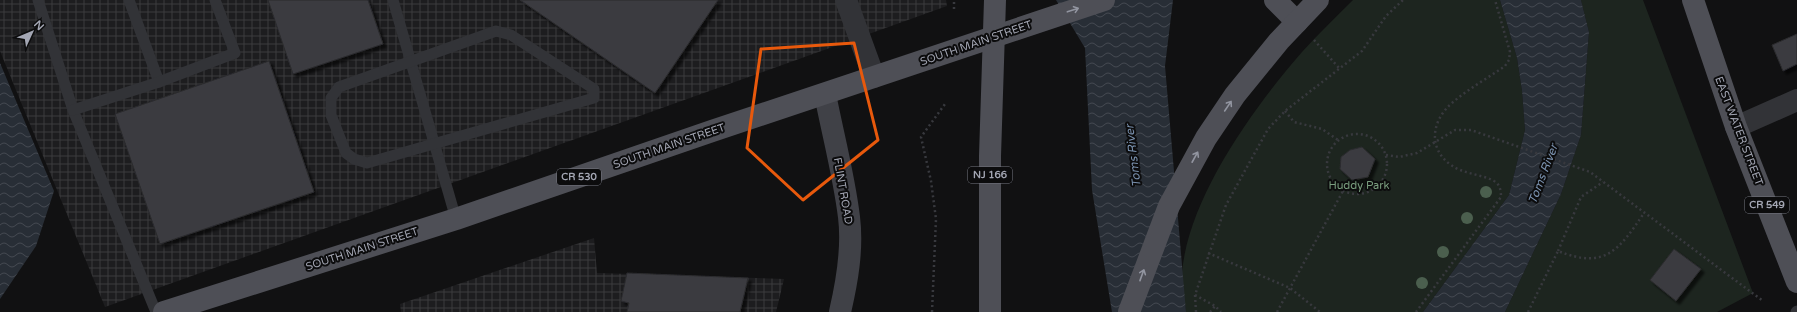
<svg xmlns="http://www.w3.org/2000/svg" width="1797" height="312" font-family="'Varela Round',sans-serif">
	<defs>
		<pattern id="industrial-grid" width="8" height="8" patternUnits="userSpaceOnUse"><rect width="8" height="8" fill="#1d1d1f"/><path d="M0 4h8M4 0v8" fill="none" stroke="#3b3b3d"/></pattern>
		<pattern id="water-waves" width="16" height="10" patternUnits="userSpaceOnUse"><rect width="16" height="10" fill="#282e36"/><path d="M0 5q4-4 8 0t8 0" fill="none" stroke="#444951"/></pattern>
		<filter id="shadow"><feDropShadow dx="3.5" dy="3.5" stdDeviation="1" flood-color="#0009"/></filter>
	</defs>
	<rect width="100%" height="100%" fill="#111112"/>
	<!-- industrial -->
	<g fill="url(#industrial-grid)">
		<polygon points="0,0 946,0 947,6 105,307 0,51"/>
		<polygon points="594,238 597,273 784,279 776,312 401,312 400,304"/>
	</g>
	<!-- green -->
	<g fill="#1d251f">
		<path d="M1353,0H1500L1517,58L1522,91L1525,130L1509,195L1423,312H1186C1185,299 1181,285 1182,273C1188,198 1254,107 1302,52C1318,34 1336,17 1353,0Z"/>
		<polygon points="1581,0 1643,0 1753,293 1717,312 1505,312 1561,194 1581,135 1589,32"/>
	</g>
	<!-- water -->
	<g fill="url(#water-waves)">
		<polygon points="1056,0 1173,0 1165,66 1186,312 1112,312 1092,190 1085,48"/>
		<polygon points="1500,0 1581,0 1589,32 1581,135 1561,194 1505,312 1423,312 1509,195 1525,130 1522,91 1517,58"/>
		<polygon points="0,63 54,191 36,246 0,299"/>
	</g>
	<!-- building -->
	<g fill="#3b3b3f" stroke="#2b2b2e" filter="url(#shadow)">
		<polygon points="268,0 368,0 383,44 293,74"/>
		<polygon points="520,0 718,0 655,93"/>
		<polygon points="1797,34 1797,64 1783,71 1772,45"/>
		<polygon points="269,61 314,192 160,244 115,114"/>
		<polygon points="1362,147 1375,159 1368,177 1352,180 1340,169 1341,157 1350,150"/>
		<polygon points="1674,249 1701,269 1676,301 1650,280"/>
		<polygon points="627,273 748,278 740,312 627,312 629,303 621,301"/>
	</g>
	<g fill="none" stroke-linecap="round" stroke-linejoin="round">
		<!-- path -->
		<g stroke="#38393e" stroke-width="2.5" stroke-dasharray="2 3" stroke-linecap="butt">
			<polyline points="954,9 954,0"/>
			<polyline points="1314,40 1339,68"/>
			<polyline points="1285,111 1294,122 1322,129 1338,140"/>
			<circle cx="1357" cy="164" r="30"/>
			<polyline points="1386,155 1399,157 1417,153 1455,130 1471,130 1590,172 1763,301"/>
			<polyline points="1558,251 1581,197 1603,182"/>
			<polyline points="1208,253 1290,288 1320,312"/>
			<polyline points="1195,295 1215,306 1221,312"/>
			<polyline points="932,312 936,219 931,181 921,137 945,104"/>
			<polyline points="1196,312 1195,295 1226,205 1268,129 1285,111 1362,51 1386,16 1403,0"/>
			<polyline points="1210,312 1215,306"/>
			<polyline points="1277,312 1343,191"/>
			<path d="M1416,312L1501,197C1501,191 1500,184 1494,181C1481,174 1463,174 1451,165C1427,148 1432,120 1452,103C1468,89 1488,78 1505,66L1509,60L1510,52L1495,0"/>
			<path d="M1528,312L1558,251C1605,270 1619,250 1644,213"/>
		</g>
		<!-- lane -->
		<g stroke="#323337" stroke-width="11">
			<polyline points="38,0 73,110 156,312"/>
			<polyline points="129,0 159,82"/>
			<polyline points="393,0 456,219"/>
			<polygon points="496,31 511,35 594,89 594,98 367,163 354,159 346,153 331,115 331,98 339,87"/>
			<polyline points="73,110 159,82 235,53 215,0"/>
			<polyline points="1796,312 1797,311"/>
		</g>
		<!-- street -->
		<g stroke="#323337" stroke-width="22">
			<polyline points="846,0 874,77"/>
			<polyline points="1736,127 1797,100"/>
		</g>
		<!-- secondary -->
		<path stroke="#404147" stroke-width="22" d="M825,94C833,135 844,176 849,217C853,249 847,282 840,312"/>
		<!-- primary -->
		<g stroke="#4e4f56" stroke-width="22">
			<polyline points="1275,0 1297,22"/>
			<polyline points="1693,0 1736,127 1797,282"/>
			<polyline points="164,312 456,219 712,131 1104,0"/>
			<polyline points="990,312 990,156 995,0"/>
			<polyline points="1129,312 1169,206 1206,138 1235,95 1279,41 1318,0"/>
		</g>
	</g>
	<!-- trees -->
	<g fill="#4b5f4e">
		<circle cx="1486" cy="192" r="6"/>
		<circle cx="1467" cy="218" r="6"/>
		<circle cx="1443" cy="252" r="6"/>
		<circle cx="1422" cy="283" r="6"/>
	</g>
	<!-- one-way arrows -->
	<defs><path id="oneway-shaft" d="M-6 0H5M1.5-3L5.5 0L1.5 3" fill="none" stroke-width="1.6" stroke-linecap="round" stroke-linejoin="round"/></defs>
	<g stroke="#9295a0">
		<use href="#oneway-shaft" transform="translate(1073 10) rotate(-18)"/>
		<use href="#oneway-shaft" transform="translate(1228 106) rotate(-56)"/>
		<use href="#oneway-shaft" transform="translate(1195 157) rotate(-61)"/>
		<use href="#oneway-shaft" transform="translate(1142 275) rotate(-70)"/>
	</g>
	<!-- marked area -->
	<path fill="none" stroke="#e8590c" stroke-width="3" stroke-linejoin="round" d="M854,43L878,140L803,200L747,148L761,49Z"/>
	<g text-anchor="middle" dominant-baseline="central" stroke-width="4" stroke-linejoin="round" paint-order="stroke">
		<!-- shield labels -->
		<g fill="#0c0c0d" stroke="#767881" stroke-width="1">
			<rect x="968" y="167" width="44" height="16" rx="3"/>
			<rect x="557" y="169" width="44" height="16" rx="3"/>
			<rect x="1745" y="197" width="44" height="16" rx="3"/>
		</g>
		<g font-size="10" font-weight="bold" fill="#a3a6b3">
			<text x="990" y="175">NJ 166</text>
			<text x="579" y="177">CR 530</text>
			<text x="1767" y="205">CR 549</text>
		</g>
		<!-- street labels -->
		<g font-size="11" fill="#a3a6b3" stroke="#0c0c0d">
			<text transform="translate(976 43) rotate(-19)">SOUTH MAIN STREET</text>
			<text transform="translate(1739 131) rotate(69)">EAST WATER STREET</text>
			<text transform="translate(669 146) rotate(-19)">SOUTH MAIN STREET</text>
			<text transform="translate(843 191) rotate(80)">FLINT ROAD</text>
			<text transform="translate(362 249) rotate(-18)">SOUTH MAIN STREET</text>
		</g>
		<!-- park labels -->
		<g font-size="11" fill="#7a9e7f" stroke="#0c0c0d">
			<text x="1359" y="185">Huddy Park</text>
		</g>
		<!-- water labels -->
		<g font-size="12" font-style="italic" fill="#7a91ae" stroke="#0c0c0d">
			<text transform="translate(1133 156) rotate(-97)">Toms River</text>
			<text transform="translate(1543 174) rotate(-69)">Toms River</text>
		</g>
	</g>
	<!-- north arrow -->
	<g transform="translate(32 32) rotate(46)" stroke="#0c0c0d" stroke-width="3" paint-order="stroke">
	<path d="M0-3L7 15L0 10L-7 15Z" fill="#a3a6b3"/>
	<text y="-6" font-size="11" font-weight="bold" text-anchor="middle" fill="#a3a6b3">N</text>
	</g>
</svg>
